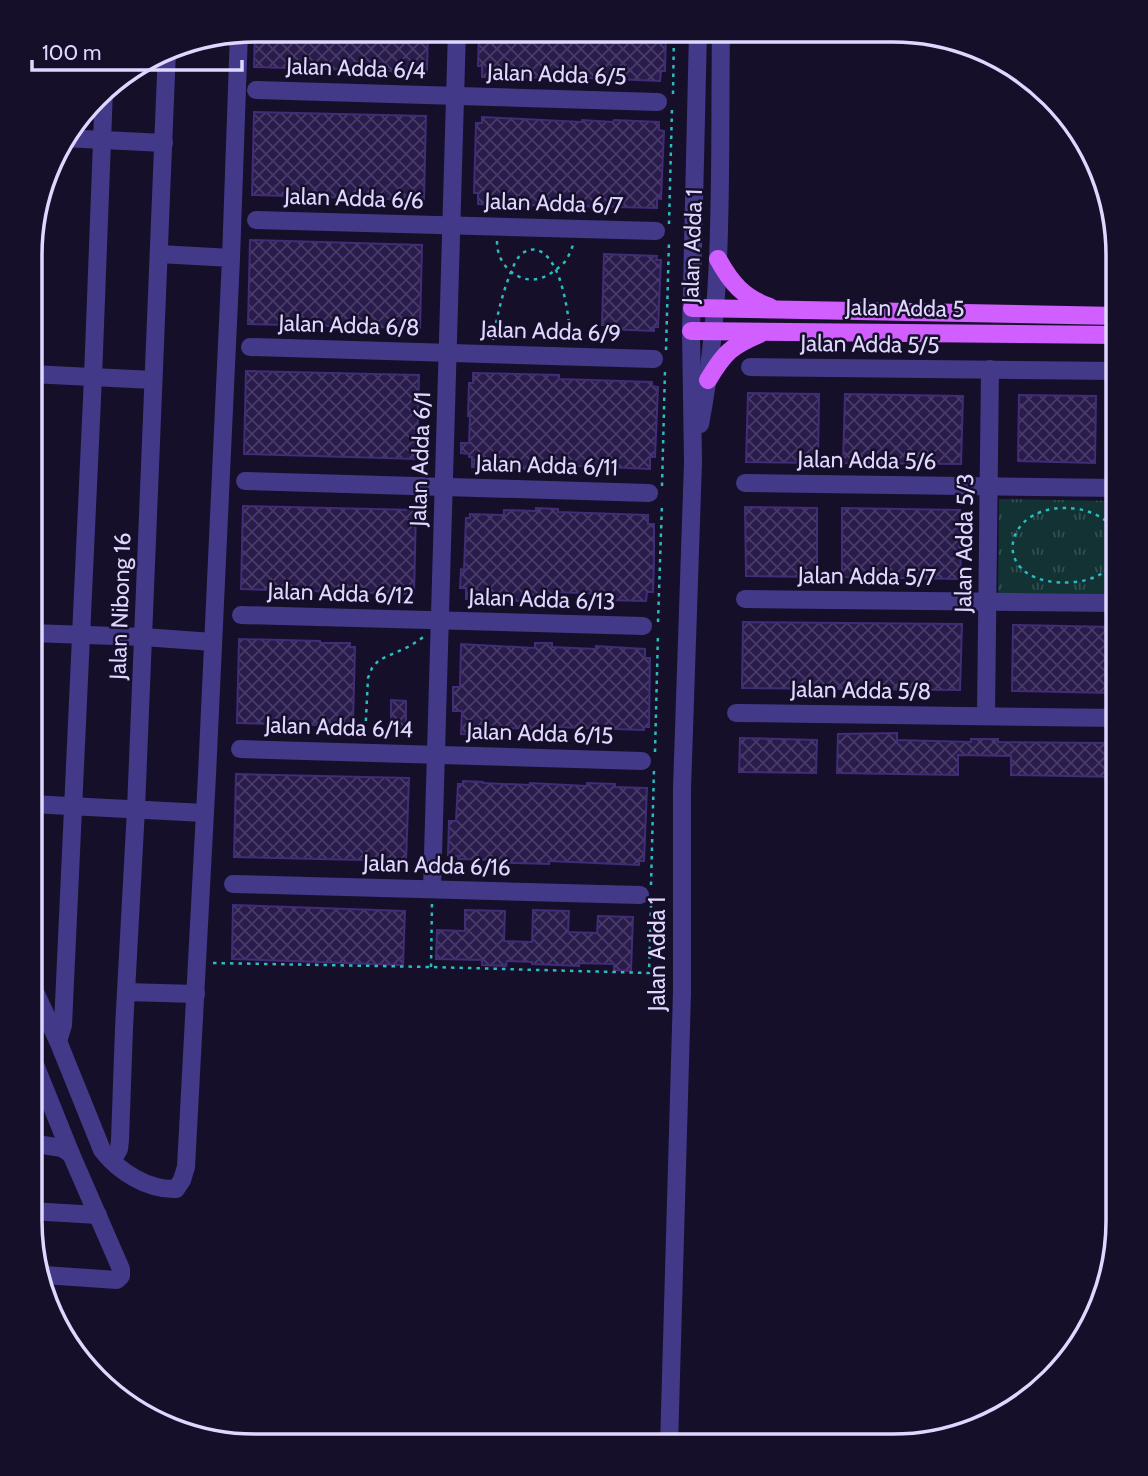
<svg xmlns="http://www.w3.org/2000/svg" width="1148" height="1476" font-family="Cabin,sans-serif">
	<defs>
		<pattern id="park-tufts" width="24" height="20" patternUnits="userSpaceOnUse" patternTransform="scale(1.75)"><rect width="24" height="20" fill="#123233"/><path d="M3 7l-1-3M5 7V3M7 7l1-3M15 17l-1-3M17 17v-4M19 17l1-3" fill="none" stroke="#344f52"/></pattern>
		<pattern id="building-cross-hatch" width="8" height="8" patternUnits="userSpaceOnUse" patternTransform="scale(1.75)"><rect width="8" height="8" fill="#291b4b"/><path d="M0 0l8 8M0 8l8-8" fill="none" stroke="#483b66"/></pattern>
	</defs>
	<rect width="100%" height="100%" fill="#160f29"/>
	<!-- park -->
	<polygon fill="url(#park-tufts)" points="999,499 1118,501 1118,594 998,593"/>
	<!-- building -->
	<g fill="url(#building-cross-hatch)" stroke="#412c77" stroke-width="2">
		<polygon points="255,30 428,30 427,72 254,67"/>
		<polygon points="551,31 666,31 665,71 661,71 660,81 566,77 566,78 482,77 482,66 478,66 479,33 551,37"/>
		<polygon points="254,112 426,116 424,200 252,195"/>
		<polygon points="482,117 582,122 582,120 613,122 614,120 659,122 659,130 664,131 661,199 657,198 657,208 531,205 531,207 478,204 478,193 474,193 476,123 482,123"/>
		<polygon points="250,240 422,245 420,328 248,324"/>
		<polygon points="604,254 657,256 656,260 661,260 658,327 654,327 654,331 607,329 607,325 602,325"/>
		<polygon points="246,371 419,375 417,459 244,454"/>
		<polygon points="473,373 559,375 559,379 652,382 652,386 658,387 655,457 650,457 650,469 558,465 558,467 526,466 526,469 472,467 472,457 469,457 469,454 461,453 461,443 469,443 470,416 468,416 469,383 473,383"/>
		<polygon points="748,393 819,394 818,463 746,462"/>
		<polygon points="845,394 963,396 961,464 843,463"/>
		<polygon points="1019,395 1096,396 1095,463 1018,461"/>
		<polygon points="243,506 416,510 414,594 241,589"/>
		<polygon points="745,507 817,508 817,577 746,576"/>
		<polygon points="536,508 558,509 558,512 648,515 648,524 654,524 654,562 653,592 647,592 646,601 601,600 601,594 556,592 556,596 522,594 521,601 466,599 466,588 460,588 461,569 464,570 466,518 470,518 470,514 504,515 504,510 536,511"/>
		<polygon points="842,508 960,510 959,547 961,547 960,579 842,577"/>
		<polygon points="743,622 962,624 960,690 742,688"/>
		<polygon points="1013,625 1113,627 1113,646 1118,646 1118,674 1112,674 1112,693 1012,691"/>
		<polygon points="239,639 320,641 320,643 350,643 350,647 355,647 353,722 348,722 348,724 318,725 237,723"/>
		<polygon points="535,643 552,643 552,647 596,649 596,646 645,649 645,658 650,658 649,727 644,727 644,730 553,727 553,730 484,727 484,735 461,734 462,711 453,711 453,687 460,687 461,644 535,648"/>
		<polygon points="391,700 406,701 406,727 391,727"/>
		<polygon points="897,733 897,740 971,742 971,739 998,739 998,742 1112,743 1111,763 1118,763 1118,777 1011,775 1011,756 958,755 958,775 837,773 838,734"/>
		<polygon points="740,738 817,740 816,773 739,772"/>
		<polygon points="236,774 409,778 406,861 234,857"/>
		<polygon points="463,781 483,782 483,783 530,785 530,783 587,786 587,783 615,784 615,787 647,788 644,861 639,861 639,865 549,861 549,864 515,863 495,862 495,860 458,859 458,856 448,855 449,821 456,821 458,784 463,784"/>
		<polygon points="233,905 405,911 403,965 232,959"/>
		<polygon points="465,910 505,911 504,941 532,942 533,910 569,911 568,932 597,933 598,916 633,917 631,971 614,970 614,964 579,963 579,966 532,964 532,962 507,961 506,966 482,965 482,960 436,959 437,930 465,931"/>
	</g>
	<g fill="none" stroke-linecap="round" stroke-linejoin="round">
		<!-- path -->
		<g stroke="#2cbbbe" stroke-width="2.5" stroke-dasharray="3.5 5" stroke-linecap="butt">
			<polyline points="673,94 674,31"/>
			<polyline points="669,224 672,108"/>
			<path d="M497,241C497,253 501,262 509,270C523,283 540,282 554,271C558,268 563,265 566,260C569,256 571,250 573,245"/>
			<path d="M493,340C497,316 502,294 511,272C513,268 515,261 518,258C522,252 530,248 537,250C563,258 569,319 571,342"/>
			<polyline points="666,350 669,241"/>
			<polyline points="662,486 665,370"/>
			<path d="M1118,555C1111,572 1093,580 1075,582C984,590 999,497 1078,509C1094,512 1109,520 1118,533"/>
			<polyline points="658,622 662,503"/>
			<polyline points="365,738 368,678 372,668 379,660 410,646 425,636"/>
			<polyline points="655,752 658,633"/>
			<polyline points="651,885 654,769"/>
			<polyline points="213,963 431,967 649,973 651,905"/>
			<polyline points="431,967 432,903"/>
		</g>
		<!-- minor -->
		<g stroke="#433989" stroke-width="18">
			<polyline points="256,90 658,102"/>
			<polyline points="63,138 164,143"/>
			<polyline points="256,220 656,231"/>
			<polyline points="231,258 239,32"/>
			<polyline points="250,347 654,359"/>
			<polyline points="750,367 1118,371"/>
			<polyline points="31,374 153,380"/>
			<path d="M700,424C725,295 719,162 721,31"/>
			<polyline points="245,481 649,493"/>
			<polyline points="745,483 1118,488"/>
			<polyline points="745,599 1118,603"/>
			<polyline points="241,615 643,626"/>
			<polyline points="31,633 143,637 213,642"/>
			<polyline points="736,713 1118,718"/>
			<polyline points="986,716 990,369"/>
			<polyline points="240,749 642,761"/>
			<polyline points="31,804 204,813"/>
			<polyline points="233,884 640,895"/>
			<polyline points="432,889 457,30"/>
			<path d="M30,981L58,1041L102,1150C119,1172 148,1190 176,1189L182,1180L186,1167L207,775L231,258L159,254"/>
			<polyline points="126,992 196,994"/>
			<polyline points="58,1041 63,1025 93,377 104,89"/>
			<polyline points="30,1052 71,1154 121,1269 121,1276 117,1280 44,1275"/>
			<polyline points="30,1143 62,1148 71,1154"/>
			<polyline points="112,1161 119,1149 120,1140 124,1028 136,809 167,50"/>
			<polyline points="30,1211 98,1215"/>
			<polyline points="669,1446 682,992 682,789 693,462 691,331 698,31"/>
		</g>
		<!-- major -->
		<g stroke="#d15eff" stroke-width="18">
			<path d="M718,259C731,283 744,298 770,307"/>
			<polyline points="692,308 1118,316"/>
			<polyline points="691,331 1118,335"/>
			<path d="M708,380C724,353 731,346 760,334"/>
		</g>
	</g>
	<g text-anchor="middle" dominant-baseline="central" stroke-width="5" stroke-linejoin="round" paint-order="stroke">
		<!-- street labels -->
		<g font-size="23" fill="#dfd7ff" stroke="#160f29">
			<text transform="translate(356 68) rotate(2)">Jalan Adda 6/4</text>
			<text transform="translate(557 74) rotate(2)">Jalan Adda 6/5</text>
			<text transform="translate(354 198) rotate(2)">Jalan Adda 6/6</text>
			<text transform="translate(554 203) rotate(2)">Jalan Adda 6/7</text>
			<text transform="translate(692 246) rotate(-88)">Jalan Adda 1</text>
			<text transform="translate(905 308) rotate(1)">Jalan Adda 5</text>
			<text transform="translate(349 325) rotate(2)">Jalan Adda 6/8</text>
			<text transform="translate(551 331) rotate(2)">Jalan Adda 6/9</text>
			<text transform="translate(870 344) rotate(1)">Jalan Adda 5/5</text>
			<text transform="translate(420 459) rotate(-88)">Jalan Adda 6/1</text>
			<text transform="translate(867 460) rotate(1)">Jalan Adda 5/6</text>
			<text transform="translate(547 465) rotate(2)">Jalan Adda 6/11</text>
			<text transform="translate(964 543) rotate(-89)">Jalan Adda 5/3</text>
			<text transform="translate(867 576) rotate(1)">Jalan Adda 5/7</text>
			<text transform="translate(341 593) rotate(2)">Jalan Adda 6/12</text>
			<text transform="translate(542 599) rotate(2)">Jalan Adda 6/13</text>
			<text transform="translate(120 606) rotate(-88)">Jalan Nibong 16</text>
			<text transform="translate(861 690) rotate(1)">Jalan Adda 5/8</text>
			<text transform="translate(339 727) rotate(2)">Jalan Adda 6/14</text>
			<text transform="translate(540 733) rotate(2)">Jalan Adda 6/15</text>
			<text transform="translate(437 865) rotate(2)">Jalan Adda 6/16</text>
			<text transform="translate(657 954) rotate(-90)">Jalan Adda 1</text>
		</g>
	</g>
	<!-- crop -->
	<path d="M0 0H1148V1476H0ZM255 42H893A213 213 0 0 1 1106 255V1221A213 213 0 0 1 893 1434H255A213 213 0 0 1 42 1221V255A213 213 0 0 1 255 42Z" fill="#160f29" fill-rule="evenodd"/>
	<path fill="none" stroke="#dfd7ff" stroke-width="3.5" d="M255 42H893A213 213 0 0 1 1106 255V1221A213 213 0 0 1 893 1434H255A213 213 0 0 1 42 1221V255A213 213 0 0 1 255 42Z"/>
	<!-- scale -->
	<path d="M32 60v10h210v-10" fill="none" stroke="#dfd7ff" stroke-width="3.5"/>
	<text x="42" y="60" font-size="21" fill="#dfd7ff" stroke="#160f29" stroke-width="5" paint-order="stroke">100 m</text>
</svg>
